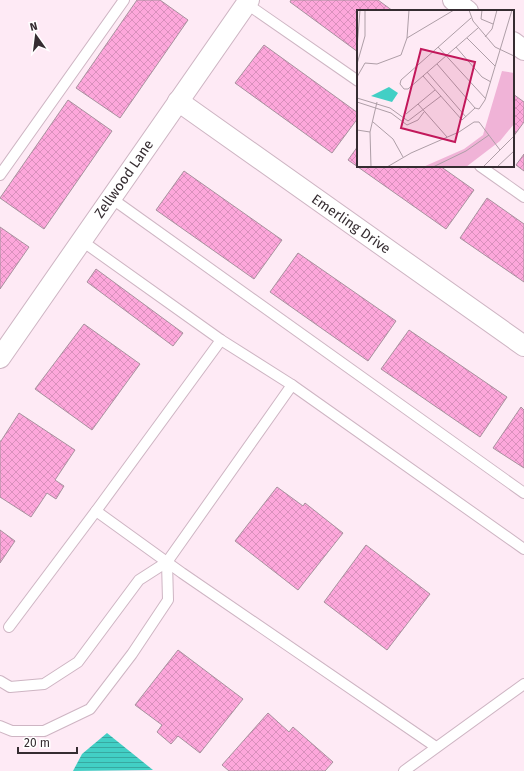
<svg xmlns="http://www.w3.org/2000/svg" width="524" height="771" font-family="'Fira Sans',sans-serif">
	<defs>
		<pattern id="water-rules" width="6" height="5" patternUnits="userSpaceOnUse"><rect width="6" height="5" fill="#42cfc5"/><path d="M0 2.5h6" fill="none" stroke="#38a8a1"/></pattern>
		<pattern id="building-cross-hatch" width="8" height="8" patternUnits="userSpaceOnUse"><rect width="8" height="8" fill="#fda7db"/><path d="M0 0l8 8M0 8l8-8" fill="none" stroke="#d990bc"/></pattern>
	</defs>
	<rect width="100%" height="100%" fill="#feeaf5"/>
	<!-- water -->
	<polygon fill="url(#water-rules)" points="107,733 153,770 73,771 82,754"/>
	<!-- building -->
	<g fill="url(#building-cross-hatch)" stroke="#a8919e">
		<polygon points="137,0 160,0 188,20 120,118 76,88"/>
		<polygon points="291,0 378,0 393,11 358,11 358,52 290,2"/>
		<polygon points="264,45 358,113 358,118 332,153 235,83"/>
		<polygon points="513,94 524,102 524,122 513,137"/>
		<polygon points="68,100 112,131 44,229 0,198"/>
		<polygon points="358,146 358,166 440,166 474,190 446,229 348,160"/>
		<polygon points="524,154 524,171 516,165"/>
		<polygon points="184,171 282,240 254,279 156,210"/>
		<polygon points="487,198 524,224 524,282 460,238"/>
		<polygon points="0,227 29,247 0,289"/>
		<polygon points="298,253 396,321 368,361 270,292"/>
		<polygon points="96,269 183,333 173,346 87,282"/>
		<polygon points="84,324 140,364 92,430 35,389"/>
		<polygon points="409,330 507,397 480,437 381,369"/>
		<polygon points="521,407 524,410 524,468 493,448"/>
		<polygon points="19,413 75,450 55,480 64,486 56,499 47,493 31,517 0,497 0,441 1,441"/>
		<polygon points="277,487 303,506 305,503 343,533 298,590 235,541"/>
		<polygon points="0,530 15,541 0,563"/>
		<polygon points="366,545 430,594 387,650 324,602"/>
		<polygon points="178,650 243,699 200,753 178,736 171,744 157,732 162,725 135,705"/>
		<polygon points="268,713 289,732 293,727 333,762 325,771 229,771 222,765"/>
	</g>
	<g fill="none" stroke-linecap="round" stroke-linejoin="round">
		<!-- lane casing -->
		<g stroke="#ceb5c3" stroke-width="12">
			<g id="lane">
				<polyline points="244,2 358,81"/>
				<polyline points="480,166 524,197"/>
				<polyline points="0,175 124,0"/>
				<polyline points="111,198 524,493"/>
				<polyline points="82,241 221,340 292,385 524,549"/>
				<polyline points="96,511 182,573 436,747"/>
				<polyline points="9,627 96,511 221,340"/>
				<polyline points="0,681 10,687 44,684 78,662 139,580 167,562 292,385"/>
				<polyline points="0,726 12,731 44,731 90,709 132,654 168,600 167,562"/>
				<polyline points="404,771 524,684"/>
			</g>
		</g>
		<!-- street casing -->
		<g stroke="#ceb5c3" stroke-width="22">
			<g id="street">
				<polyline points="453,0 468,11"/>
				<polyline points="513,42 524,50"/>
				<polyline points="178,101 524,346"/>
				<polyline points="0,358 249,0"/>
			</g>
		</g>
		<!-- lane -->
		<use href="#lane" stroke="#fff" stroke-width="10"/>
		<!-- street -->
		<use href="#street" stroke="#fff" stroke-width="20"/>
	</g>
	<g text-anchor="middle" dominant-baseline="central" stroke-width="3" stroke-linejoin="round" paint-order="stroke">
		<!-- street labels -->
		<g font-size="14" fill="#352c31" stroke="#fff">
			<text transform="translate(124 179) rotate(-55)">Zellwood Lane</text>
			<text transform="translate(351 224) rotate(35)">Emerling Drive</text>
		</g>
	</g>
	<!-- overview -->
	<g transform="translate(357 10)">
		<rect width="157" height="157" fill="#feeaf5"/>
		<path d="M145,61L157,63V114L143,131L109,157H66L107,139L126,125Z" fill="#f0b3d7"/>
		<path d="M32,77L41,83L35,92L14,86Z" fill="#42cfc5"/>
		<path fill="none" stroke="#ae9ea7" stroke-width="1" d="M112,0L116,11L138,37L157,46M125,0L124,9L136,14M114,8L44,70L43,74L47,79H51L121,18M128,27L135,19L140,0M50,28L97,0M110,28L138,56M81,37L129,89M99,37L125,67L134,72M0,38L3,0M0,54L8,26V0M80,54L118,98M70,62L109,107M66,66L105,110L118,98M0,67L8,53L20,54L44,45L50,28L52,0M0,88L33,98L51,111L84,86M0,92L34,103L50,115L61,110L67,102M61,94L90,127M118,98L122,99L128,90L155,0M49,104L78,80M16,112L36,129L46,147M0,120L13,122M14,157L13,122L20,92M30,157L54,143L102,122L117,112H122L143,140M76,157L109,141L132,125M126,157L157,126M140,157L157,141"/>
		<path fill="#c2185b" fill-opacity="0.15" stroke="#c2185b" stroke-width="2" d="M64,39L118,52L98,132L44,118Z"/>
		<rect width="157" height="157" fill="none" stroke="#352c31" stroke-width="2"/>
	</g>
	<!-- north arrow -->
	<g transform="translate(36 36) rotate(346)" stroke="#ffffff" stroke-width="3" paint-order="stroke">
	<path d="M0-3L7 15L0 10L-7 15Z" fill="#352c31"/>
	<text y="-6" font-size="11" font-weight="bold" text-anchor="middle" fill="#352c31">N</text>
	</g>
	<!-- scale -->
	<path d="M18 747v6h59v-6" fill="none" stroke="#352c31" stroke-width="2"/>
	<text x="24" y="747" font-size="12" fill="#352c31" stroke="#ffffff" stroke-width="3" paint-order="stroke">20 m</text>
</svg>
